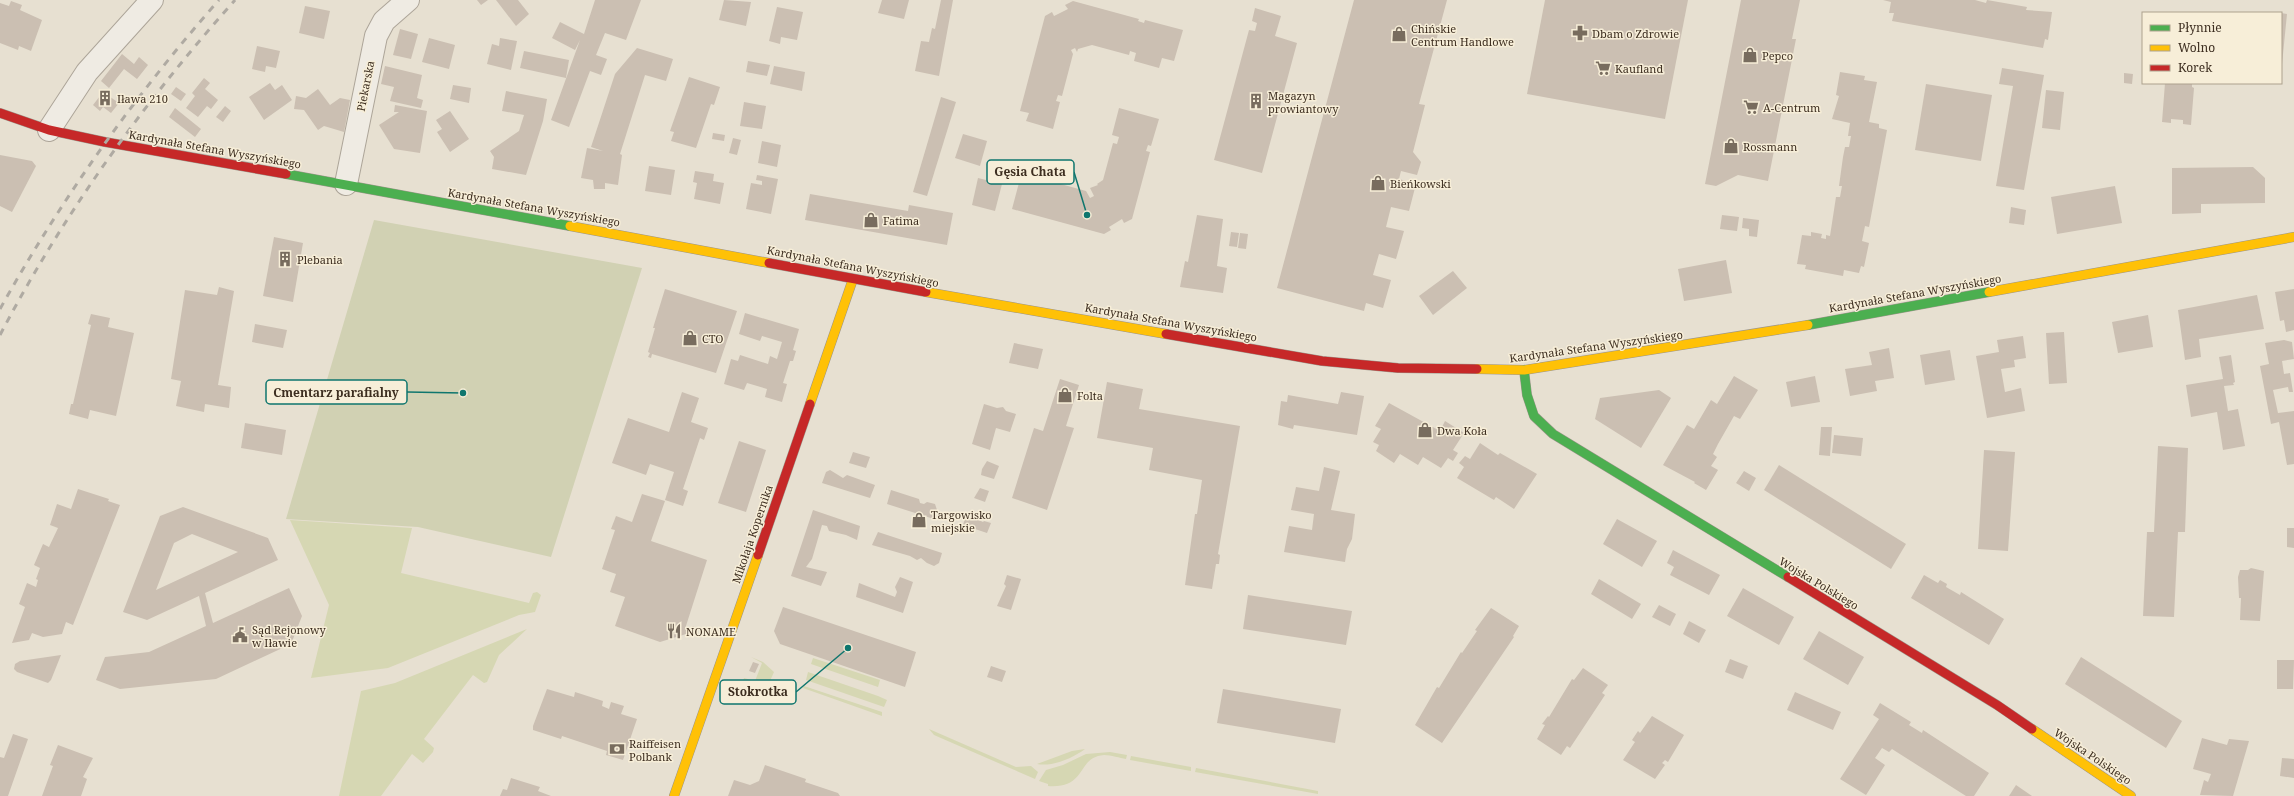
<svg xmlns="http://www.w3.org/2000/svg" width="2294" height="796" font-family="'Noto Serif',serif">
	<rect width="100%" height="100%" fill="#e7e0d1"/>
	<!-- green -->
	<g fill="#d6d7b3">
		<polygon points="290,520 412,528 401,573 529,603 533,593 537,592 541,595 535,612 519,615 388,668 311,678 329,605"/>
		<polygon points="527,629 499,655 487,682 484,683 473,675 424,739 434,748 433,752 423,763 412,754 381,796 339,796 361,691 395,683"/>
		<polygon points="751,657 763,662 774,672 766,690 771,692 761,700 748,699 739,693 744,678 755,681 762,663"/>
		<polygon points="813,658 880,680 878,687 811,664"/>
		<polygon points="808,672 878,696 887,700 884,707 806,680"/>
		<polygon points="804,686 882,712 882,716 803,688"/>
		<polygon points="929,729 1016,767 1031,766 1038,772 1035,779 934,735"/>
		<path d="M1085,749C1073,758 1053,767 1037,764L1072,751Z"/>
		<path d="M1110,752L1127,755L1126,759C1120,758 1111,755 1104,755C1076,757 1088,789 1048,786V784L1039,781L1046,770L1063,765L1086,754Z"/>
		<polygon points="1131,756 1191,767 1191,771 1130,760"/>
		<polygon points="1196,768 1318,791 1318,794 1195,772"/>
	</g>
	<!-- cemetery -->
	<polygon fill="#d1d1b3" points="374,220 642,268 551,557 418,527 286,519"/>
	<!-- building -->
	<g fill="#cbbfb2" fill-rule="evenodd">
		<polygon points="477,0 488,0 481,5"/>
		<polygon points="496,0 518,0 529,14 516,26"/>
		<polygon points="595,0 641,0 626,40 605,33 596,55 607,59 601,75 590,71 569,127 551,120 580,40 575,50 552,38 560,22 584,34"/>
		<polygon points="724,0 751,2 746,26 719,20"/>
		<polygon points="882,0 909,0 904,19 878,13"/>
		<polygon points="941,0 953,0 939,76 915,71 921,41 929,42 932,28 935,29"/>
		<polygon points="1354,0 1447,0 1419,104 1425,105 1413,152 1421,162 1417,175 1401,171 1399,179 1416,184 1409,211 1391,207 1386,227 1404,231 1396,259 1379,254 1373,275 1391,280 1383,308 1366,303 1364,311 1277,288"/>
		<polygon points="1545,0 1688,0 1665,119 1527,94"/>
		<polygon points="1741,0 1800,0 1792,39 1796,39 1768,181 1738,175 1716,186 1705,184"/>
		<polygon points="1883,0 1975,0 1986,3 1987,0 2027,7 2026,10 2052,12 2048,40 2045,39 2043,48 1892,21 1894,13 1889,13 1891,2"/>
		<polygon points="11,1 22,5 20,10 42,20 31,51 19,46 18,50 0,43 0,3 9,6"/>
		<polygon points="1073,1 1139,19 1138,21 1144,23 1145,20 1183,30 1174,61 1162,58 1159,68 1134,61 1136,53 1130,51 1129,55 1092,45 1078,49 1077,52 1075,48 1071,50 1073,54 1062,96 1058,95 1056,101 1060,102 1053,129 1026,121 1029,113 1020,111 1045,16 1052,12 1054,16 1068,9 1065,5"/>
		<polygon points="305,6 330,11 324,39 299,33"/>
		<polygon points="777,7 803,12 797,40 781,37 780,44 769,41"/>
		<polygon points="1255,8 1281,16 1275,36 1297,43 1262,173 1214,160 1249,30 1255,31 1257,23 1252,21"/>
		<polygon points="2281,13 2287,14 2282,64 2281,64"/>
		<polygon points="400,29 418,34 411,59 393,55"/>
		<polygon points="429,38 455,45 449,69 422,62"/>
		<polygon points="500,38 517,41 511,70 487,64 492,44 499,46"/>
		<polygon points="257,46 280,51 276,68 266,66 265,72 252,69"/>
		<polygon points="637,48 673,59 666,81 645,75 620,154 622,155 618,185 605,183 605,189 594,189 593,180 581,178 587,148 603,151 591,147 615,74"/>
		<polygon points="524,51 569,60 566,78 520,68"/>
		<polygon points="122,54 134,64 139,57 148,65 137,79 124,69 109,88 101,81"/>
		<polygon points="748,61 770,65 767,76 746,72"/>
		<polygon points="385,66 422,75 417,98 423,100 421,108 390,101 394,87 381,84"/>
		<polygon points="774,66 805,72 802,91 770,84"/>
		<polygon points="2002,68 2044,75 2024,190 1996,186 2013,86 1999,84"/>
		<polygon points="1840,72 1865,76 1864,80 1877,82 1869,122 1879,124 1879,128 1887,130 1869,227 1865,226 1862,241 1869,243 1864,267 1861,266 1859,273 1844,270 1843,276 1805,269 1806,265 1797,264 1802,235 1811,236 1811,232 1822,234 1821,238 1826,239 1826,235 1830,236 1836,197 1840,197 1842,186 1839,186 1843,157 1845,147 1849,147 1851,136 1848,136 1850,123 1832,119 1839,96 1836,95"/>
		<polygon points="2124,73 2133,74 2132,84 2124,83"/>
		<polygon points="689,77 720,87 714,105 711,104 696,148 671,141 674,132 670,131"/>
		<polygon points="204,78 210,83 205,89 218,100 211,109 207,106 198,117 186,108 195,96 192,93"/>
		<polygon points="270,83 275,90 282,85 292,100 264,120 249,97"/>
		<polygon points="2165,83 2192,83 2192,87 2194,88 2191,125 2183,124 2183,120 2171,119 2171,123 2162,122"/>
		<polygon points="1926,84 1992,95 1981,161 1915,150"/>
		<polygon points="453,85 471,88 469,103 450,99"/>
		<polygon points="176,87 186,94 181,101 171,94"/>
		<polygon points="318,89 330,105 340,98 350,100 344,132 324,126 318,130 304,110 294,109 296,96 306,98"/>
		<polygon points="2046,90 2064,92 2060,130 2042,128"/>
		<polygon points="506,91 547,99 543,121 526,175 492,169 494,157 490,151 519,131 524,115 502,111"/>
		<polygon points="103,92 119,103 111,113 103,107 100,111 93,105"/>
		<polygon points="941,97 956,102 927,196 913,192"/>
		<polygon points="744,102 766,106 762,129 740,126"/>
		<polygon points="395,105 427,111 420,153 394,149 379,125 399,112 394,112"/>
		<polygon points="225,106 231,111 223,122 216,117"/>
		<polygon points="175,108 201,129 195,137 169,117"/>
		<polygon points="1119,108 1159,119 1151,146 1148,145 1146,151 1150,152 1132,219 1124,223 1122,219 1109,227 1111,230 1104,234 1012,209 1025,160 1043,164 1039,178 1086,191 1090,198 1094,196 1090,188 1098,185 1097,184 1103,180 1113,143 1117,144 1119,137 1112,135"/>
		<polygon points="450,111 469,139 450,152 437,132 442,129 436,120"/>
		<polygon points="713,133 725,135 724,141 712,139"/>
		<polygon points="963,134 987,141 980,166 955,158"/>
		<polygon points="733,138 741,140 737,155 729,153"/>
		<polygon points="762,141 781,145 777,167 758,163"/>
		<polygon points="0,155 32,161 36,166 12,212 0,206"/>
		<polygon points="649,166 675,170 671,195 645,191"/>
		<polygon points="2253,167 2265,178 2265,203 2201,204 2201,213 2172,214 2172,168"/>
		<polygon points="695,171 714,174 713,181 724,183 720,204 694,199 697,183 693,182"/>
		<polygon points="757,175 778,179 771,214 746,209 751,183 762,185 762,181 756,180"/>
		<polygon points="978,178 1002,184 995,211 972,205"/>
		<polygon points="2115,186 2122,223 2057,234 2051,197"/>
		<polygon points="810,194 908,211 909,205 953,213 947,245 805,220"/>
		<polygon points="2011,207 2026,210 2024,225 2009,223"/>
		<polygon points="1197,215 1223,219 1217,266 1227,268 1223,293 1180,287 1185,261 1188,262"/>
		<polygon points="1722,215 1739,217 1737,231 1720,229"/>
		<polygon points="1743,218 1759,220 1757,237 1749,236 1749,229 1742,228"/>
		<polygon points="1231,232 1239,233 1237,247 1229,246"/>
		<polygon points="1240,233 1248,234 1246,249 1238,248"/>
		<polygon points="274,237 303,243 293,302 263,296"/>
		<polygon points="1726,260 1732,293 1684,301 1678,269"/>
		<polygon points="1453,271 1467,288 1433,315 1419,296"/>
		<polygon points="219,287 234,291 218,385 231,387 229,408 205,404 204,412 176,406 181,381 171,379 185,290 217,295"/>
		<polygon points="665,289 737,311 716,373 652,354 651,358 648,357 650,353 648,352 655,328 653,328"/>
		<polygon points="2294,289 2294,330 2286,332 2284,320 2280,321 2275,292"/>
		<polygon points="2257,295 2264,329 2199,339 2201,357 2185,360 2178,310"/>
		<polygon points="745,313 799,329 793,350 796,351 793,361 790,361 783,383 787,384 782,402 765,397 767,389 747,383 744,390 724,384 731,359 738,361 740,355 768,364 770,356 777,359 782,342 762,336 760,341 739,334"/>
		<polygon points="91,314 110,318 108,327 134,333 116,416 90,410 88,419 69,414 71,404 73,404 91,325 88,324"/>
		<polygon points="2148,315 2153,347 2118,353 2112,322"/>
		<polygon points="255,324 287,330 283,348 252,342"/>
		<polygon points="2064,332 2067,383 2049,384 2046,333"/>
		<polygon points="2023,336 2026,358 2014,360 2015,367 2001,369 2005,392 2021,388 2025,411 1987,418 1976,356 1999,352 1997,340"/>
		<polygon points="2284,340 2292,342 2294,359 2282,361 2284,374 2290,373 2293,392 2289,392 2288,387 2273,390 2278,413 2294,411 2294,464 2287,465 2279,422 2271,424 2260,366 2269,364 2265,343"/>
		<polygon points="1014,343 1043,349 1038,369 1009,363"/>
		<polygon points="1889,348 1894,378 1875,381 1877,391 1850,396 1845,369 1872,365 1869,352"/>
		<polygon points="1950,350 1955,380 1925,385 1920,355"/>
		<polygon points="2231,355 2235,382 2233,383 2234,385 2224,386 2228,411 2238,409 2245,446 2223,450 2217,412 2191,417 2186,385 2223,379 2219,357"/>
		<polygon points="1734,376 1758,390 1740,419 1734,416 1718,444 1713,454 1717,457 1711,466 1718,470 1706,490 1694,483 1695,482 1663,465 1687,425 1694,429 1711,400 1717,404"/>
		<polygon points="1815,376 1820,402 1791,407 1786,382"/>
		<polygon points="1060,379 1079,385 1066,426 1074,428 1047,510 1012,498 1034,428 1043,431"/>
		<polygon points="1107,382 1143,389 1139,409 1240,426 1218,554 1220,555 1219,564 1216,564 1212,589 1185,585 1195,514 1197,514 1202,480 1149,470 1153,448 1097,438"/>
		<polygon points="1659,390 1671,398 1641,448 1595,419 1600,398"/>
		<polygon points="682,392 699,398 691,422 708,428 704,440 700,438 683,489 688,491 683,506 665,500 674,472 650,464 646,475 612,463 628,418 669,432"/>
		<polygon points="1341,392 1364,396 1357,435 1294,425 1293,429 1278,425 1281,401 1287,402 1288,395 1338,404"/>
		<polygon points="1389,403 1440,431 1445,421 1464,433 1453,450 1458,453 1453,461 1448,458 1441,468 1423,457 1418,465 1400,454 1394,463 1376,451 1379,445 1373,442 1381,429 1375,426"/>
		<polygon points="984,404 997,408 1003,407 1006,411 1016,414 1010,432 996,428 990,450 972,444"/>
		<polygon points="245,423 286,430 282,455 241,448"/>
		<polygon points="1821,427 1832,427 1830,456 1819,455"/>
		<polygon points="1834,435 1863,438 1861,456 1832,453"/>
		<polygon points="739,441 766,450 746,512 718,503"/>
		<polygon points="1480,443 1498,455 1500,453 1537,474 1514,509 1496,497 1494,500 1457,478 1464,467 1459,463 1465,456 1470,459"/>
		<polygon points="2158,446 2188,448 2185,532 2178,532 2174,617 2143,616 2147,532 2154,532"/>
		<polygon points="1984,450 2015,452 2008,551 1978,549"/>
		<polygon points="853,452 870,457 866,468 849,463"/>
		<polygon points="987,461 999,466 994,479 981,475 982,469"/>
		<polygon points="1779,465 1906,544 1891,569 1764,490"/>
		<polygon points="1324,467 1340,471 1331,510 1355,514 1352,539 1347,549 1345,562 1284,552 1289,526 1312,530 1314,514 1291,510 1296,487 1319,491"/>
		<polygon points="830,470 843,478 847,475 875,485 870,498 822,483 826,472"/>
		<polygon points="1744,471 1756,478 1749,491 1736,483"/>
		<polygon points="980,488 989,491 985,502 974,498"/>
		<polygon points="78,489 109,499 108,501 120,505 73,625 66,622 62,634 43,637 32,633 29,640 12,643 25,607 19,604 27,583 36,587 38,580 36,579 40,568 34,565 43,544 49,547 58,528 50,525 57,504 71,509"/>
		<polygon points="891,490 919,499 920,503 924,504 927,502 935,504 937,510 934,519 887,504"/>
		<polygon points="642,494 665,501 651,541 707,560 685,629 694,626 696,631 660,642 615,626 625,597 610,592 616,574 602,569 615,530 611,529 616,516 632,522"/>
		<path d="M183,507L268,538L278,560L205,593L213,623L289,588L302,616L291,644L216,679L120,689L96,680L105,657L149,652L206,626L199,596L147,620L123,612L160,516ZM192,534L238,552L156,590L174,543Z"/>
		<polygon points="813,510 860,526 857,540 846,535 829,531 827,526 822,525 812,559 806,567 827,572 821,586 791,576"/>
		<polygon points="970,516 983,522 984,521 991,523 987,533 963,525 965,518"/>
		<polygon points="1617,519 1657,541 1642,567 1603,544"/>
		<polygon points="2287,528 2294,528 2294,548 2287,547"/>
		<polygon points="878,532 942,553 939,563 934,566 927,563 921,558 917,560 910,556 872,545"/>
		<polygon points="1673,550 1720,575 1709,595 1670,575 1674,567 1667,563"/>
		<polygon points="2251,568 2264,571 2260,621 2240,620 2241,598 2239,598 2238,577 2240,570 2248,570"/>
		<polygon points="1007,575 1021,579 1011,610 997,606 1006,586 1004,584"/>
		<polygon points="1924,575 1938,583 1940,580 1947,584 1946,587 1960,595 1961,592 2004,619 1989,645 1911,598"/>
		<polygon points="900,577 913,582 903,613 856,597 859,583 895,597 897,592 895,587"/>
		<polygon points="1599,579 1641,604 1632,619 1591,594"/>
		<polygon points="1743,588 1794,617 1779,645 1727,616"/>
		<polygon points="1248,595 1352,611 1346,645 1243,629"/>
		<polygon points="1659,605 1676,614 1670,626 1652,617"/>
		<polygon points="783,607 916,652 905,687 780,644 774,631"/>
		<polygon points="1491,608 1519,626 1513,636 1514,637 1442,743 1415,725 1437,687 1439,688 1461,652 1462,653 1477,631 1475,630"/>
		<polygon points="1689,621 1706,630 1699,643 1683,634"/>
		<polygon points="1819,631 1864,657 1848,685 1803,659"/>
		<polygon points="61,655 51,680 48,683 17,672 14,669 15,664 20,661"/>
		<polygon points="2081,657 2182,721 2166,748 2065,684"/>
		<polygon points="1730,659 1748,666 1743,679 1725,672"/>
		<polygon points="2277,660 2294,660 2293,689 2277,689"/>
		<polygon points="753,662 759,664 755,673 749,671"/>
		<polygon points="991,666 1006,671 1002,682 987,677"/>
		<polygon points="1583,668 1608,685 1602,693 1605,695 1570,748 1567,746 1561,755 1537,739 1545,725 1542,724 1548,716 1549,717 1572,679 1574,680"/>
		<polygon points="547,689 574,697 575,692 603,701 602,706 609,709 611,702 624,706 621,714 637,719 623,760 606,755 607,751 562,736 561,739 533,730 533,726"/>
		<polygon points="1223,689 1341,709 1335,743 1217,723"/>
		<polygon points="1795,692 1841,712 1833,730 1787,710"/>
		<polygon points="1880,703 1911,722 1909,725 1922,733 1923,730 1989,773 1974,796 1966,796 1892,749 1889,752 1882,748 1875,758 1885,765 1866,795 1840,779 1879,719 1873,715"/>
		<polygon points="1652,716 1684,735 1668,762 1665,760 1662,763 1665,765 1655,779 1623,760 1635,742 1632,740 1638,731 1640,733"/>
		<polygon points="13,734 28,739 8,796 0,796 0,757 4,758"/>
		<polygon points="2202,738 2227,745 2229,739 2249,741 2233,796 2200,795 2204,780 2208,782 2211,774 2193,769"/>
		<polygon points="58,745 93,758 83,777 87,779 81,796 42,796 53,766 50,765"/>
		<polygon points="2282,758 2294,759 2294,778 2280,776"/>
		<polygon points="765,765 806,779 805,782 838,793 840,796 728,796 734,780 750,785 759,781"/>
		<polygon points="511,778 540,787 538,791 551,796 500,796 503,789 507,790"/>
		<polygon points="2016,785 2032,796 2009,796"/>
	</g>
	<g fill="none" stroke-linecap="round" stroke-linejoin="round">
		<!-- street casing -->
		<g stroke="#ada599" stroke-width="24">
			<g id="street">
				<polyline points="49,130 87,72 152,0"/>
				<polyline points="346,184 376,36 384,21 408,0"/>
			</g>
		</g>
		<!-- fast casing -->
		<g stroke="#9c958a" stroke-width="10">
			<g id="fast">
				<polyline points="286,174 570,226"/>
				<polyline points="1808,325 1989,292"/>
				<polyline points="1524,370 1527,395 1534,416 1553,434 1788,577"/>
			</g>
		</g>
		<!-- slow casing -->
		<g stroke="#9c958a" stroke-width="10">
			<g id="slow">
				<polyline points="570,226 769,263"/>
				<polyline points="926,292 1166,334"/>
				<polyline points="1989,292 2294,237"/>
				<polyline points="1477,369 1524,370 1808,325"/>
				<polyline points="810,404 853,279"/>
				<polyline points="2032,729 2131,796"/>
				<polyline points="674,796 758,555"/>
			</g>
		</g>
		<!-- jam casing -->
		<g stroke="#9c958a" stroke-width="10">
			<g id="jam">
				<polyline points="0,113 49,130 105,142 286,174"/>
				<polyline points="769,263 926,292"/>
				<polyline points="1166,334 1322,361 1398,368 1477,369"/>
				<polyline points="758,555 810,404"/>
				<polyline points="1788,577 1997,705 2032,729"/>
			</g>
		</g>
		<!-- street -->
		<use href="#street" stroke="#efebe3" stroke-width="22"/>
		<!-- fast -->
		<use href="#fast" stroke="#4caf50" stroke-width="9"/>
		<!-- slow -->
		<use href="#slow" stroke="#ffc107" stroke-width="9"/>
		<!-- jam -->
		<use href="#jam" stroke="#c62828" stroke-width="9"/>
		<!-- rail -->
		<g stroke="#afaaa2" stroke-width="3" stroke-dasharray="7 7" stroke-linecap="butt">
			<path d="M0,309C62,198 135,95 219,0"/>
			<path d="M0,335C64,213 144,102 235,0"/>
		</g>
	</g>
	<!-- icons -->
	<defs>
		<g id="pharmacy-bare" transform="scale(1.2)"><path d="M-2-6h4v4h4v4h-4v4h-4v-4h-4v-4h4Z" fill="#786c5e" stroke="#f7eed8" stroke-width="2.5" paint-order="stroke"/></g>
		<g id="shop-bare" transform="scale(1.2)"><path d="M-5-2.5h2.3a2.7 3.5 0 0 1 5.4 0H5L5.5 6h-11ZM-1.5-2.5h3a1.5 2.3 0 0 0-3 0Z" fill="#786c5e" stroke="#f7eed8" stroke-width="2.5" paint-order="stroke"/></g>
		<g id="supermarket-bare" transform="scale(1.2)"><path d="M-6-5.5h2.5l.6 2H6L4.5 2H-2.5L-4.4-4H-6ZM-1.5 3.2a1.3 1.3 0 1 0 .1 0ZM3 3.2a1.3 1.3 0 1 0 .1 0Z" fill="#786c5e" stroke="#f7eed8" stroke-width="2.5" paint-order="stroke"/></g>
		<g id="building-bare" transform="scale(1.2)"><path d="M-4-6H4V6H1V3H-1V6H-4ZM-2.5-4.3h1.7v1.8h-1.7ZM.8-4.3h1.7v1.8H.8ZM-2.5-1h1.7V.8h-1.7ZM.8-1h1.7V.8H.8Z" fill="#786c5e" stroke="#f7eed8" stroke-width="2.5" paint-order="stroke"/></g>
		<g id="restaurant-bare" transform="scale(1.2)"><path d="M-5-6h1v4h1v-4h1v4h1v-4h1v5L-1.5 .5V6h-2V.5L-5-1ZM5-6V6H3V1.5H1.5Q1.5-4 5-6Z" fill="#786c5e" stroke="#f7eed8" stroke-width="2.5" paint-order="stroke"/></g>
		<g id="civic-bare" transform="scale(1.2)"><path d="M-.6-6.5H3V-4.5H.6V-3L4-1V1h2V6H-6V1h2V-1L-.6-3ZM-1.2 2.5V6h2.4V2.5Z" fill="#786c5e" stroke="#f7eed8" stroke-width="2.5" paint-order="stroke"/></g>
		<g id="bank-bare" transform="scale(1.2)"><path d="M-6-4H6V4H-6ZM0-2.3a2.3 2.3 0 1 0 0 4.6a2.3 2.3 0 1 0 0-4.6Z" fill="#786c5e" stroke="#f7eed8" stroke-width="2.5" paint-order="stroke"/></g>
	</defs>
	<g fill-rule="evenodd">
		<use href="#pharmacy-bare" x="1580" y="33"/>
		<use href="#shop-bare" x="1399" y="34"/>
		<use href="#shop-bare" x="1750" y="55"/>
		<use href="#supermarket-bare" x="1603" y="68"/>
		<use href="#building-bare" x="105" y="98"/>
		<use href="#building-bare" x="1256" y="101"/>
		<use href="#supermarket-bare" x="1751" y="107"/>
		<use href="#shop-bare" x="1731" y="146"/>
		<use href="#shop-bare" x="1378" y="183"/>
		<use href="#shop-bare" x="871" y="220"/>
		<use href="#building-bare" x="285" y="259"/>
		<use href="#shop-bare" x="690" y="338"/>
		<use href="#shop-bare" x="1065" y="395"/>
		<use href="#shop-bare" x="1425" y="430"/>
		<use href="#shop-bare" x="919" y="520"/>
		<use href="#restaurant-bare" x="674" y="631"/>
		<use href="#civic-bare" x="240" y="635"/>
		<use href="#bank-bare" x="617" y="749"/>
	</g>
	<g text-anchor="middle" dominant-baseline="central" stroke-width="3" stroke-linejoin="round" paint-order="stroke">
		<!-- poi labels -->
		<g font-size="11" fill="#3d2e20" stroke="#f7eed8" text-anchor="start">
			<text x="1411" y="28">Chińskie<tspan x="1411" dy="13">Centrum Handlowe</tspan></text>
			<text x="1592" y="33">Dbam o Zdrowie</text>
			<text x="1762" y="55">Pepco</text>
			<text x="1615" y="68">Kaufland</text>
			<text x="1268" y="95">Magazyn<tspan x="1268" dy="13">prowiantowy</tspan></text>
			<text x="117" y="98">Iława 210</text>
			<text x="1763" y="107">A-Centrum</text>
			<text x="1743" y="146">Rossmann</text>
			<text x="1390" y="183">Bieńkowski</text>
			<text x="883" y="220">Fatima</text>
			<text x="297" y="259">Plebania</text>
			<text x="702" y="338">CTO</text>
			<text x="1077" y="395">Folta</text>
			<text x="1437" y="430">Dwa Koła</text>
			<text x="931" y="514">Targowisko<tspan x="931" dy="13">miejskie</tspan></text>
			<text x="252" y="629">Sąd Rejonowy<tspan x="252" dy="13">w Iławie</tspan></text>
			<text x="686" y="631">NONAME</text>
			<text x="629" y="743">Raiffeisen<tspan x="629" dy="13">Polbank</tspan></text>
		</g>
		<!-- street labels -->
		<g font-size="11" fill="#3d2e20" stroke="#f7eed8">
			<text transform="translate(365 86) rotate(-79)">Piekarska</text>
			<text transform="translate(215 149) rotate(10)">Kardynała Stefana Wyszyńskiego</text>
			<text transform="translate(534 207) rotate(10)">Kardynała Stefana Wyszyńskiego</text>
			<text transform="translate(853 266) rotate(11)">Kardynała Stefana Wyszyńskiego</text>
			<text transform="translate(1915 293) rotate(-10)">Kardynała Stefana Wyszyńskiego</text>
			<text transform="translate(1171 322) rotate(10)">Kardynała Stefana Wyszyńskiego</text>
			<text transform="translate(1596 346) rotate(-8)">Kardynała Stefana Wyszyńskiego</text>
			<text transform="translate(752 534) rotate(-71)">Mikołaja Kopernika</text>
			<text transform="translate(1819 583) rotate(31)">Wojska Polskiego</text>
			<text transform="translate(2093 756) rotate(34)">Wojska Polskiego</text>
		</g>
	</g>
	<!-- callouts -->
	<path fill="none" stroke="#0f766e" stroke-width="1.5" d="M1087 215L1074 172M463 393L407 392M848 648L796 692"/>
	<g fill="#0f766e" stroke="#f7eed8" stroke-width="1.5">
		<circle cx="1087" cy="215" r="4"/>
		<circle cx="463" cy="393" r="4"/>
		<circle cx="848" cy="648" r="4"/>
	</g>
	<g fill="#f7eed8" stroke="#0f766e" stroke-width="1.5">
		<rect x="987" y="160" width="87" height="24" rx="4"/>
		<rect x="266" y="380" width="141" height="24" rx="4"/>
		<rect x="720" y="680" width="76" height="24" rx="4"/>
	</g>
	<g font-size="12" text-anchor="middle" font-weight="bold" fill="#3d2e20">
		<text x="1030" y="176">Gęsia Chata</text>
		<text x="336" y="397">Cmentarz parafialny</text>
		<text x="758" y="696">Stokrotka</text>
	</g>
	<!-- legend -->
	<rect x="2142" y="12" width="140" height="72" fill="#f7eed8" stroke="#ada18e"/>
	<rect x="2150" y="25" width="20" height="6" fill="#4caf50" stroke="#ada18e"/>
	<text x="2178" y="32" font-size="12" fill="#3d2e20">Płynnie</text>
	<rect x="2150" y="45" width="20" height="6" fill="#ffc107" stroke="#ada18e"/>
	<text x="2178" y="52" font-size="12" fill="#3d2e20">Wolno</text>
	<rect x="2150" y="65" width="20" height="6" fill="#c62828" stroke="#ada18e"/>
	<text x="2178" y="72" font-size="12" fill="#3d2e20">Korek</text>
</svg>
